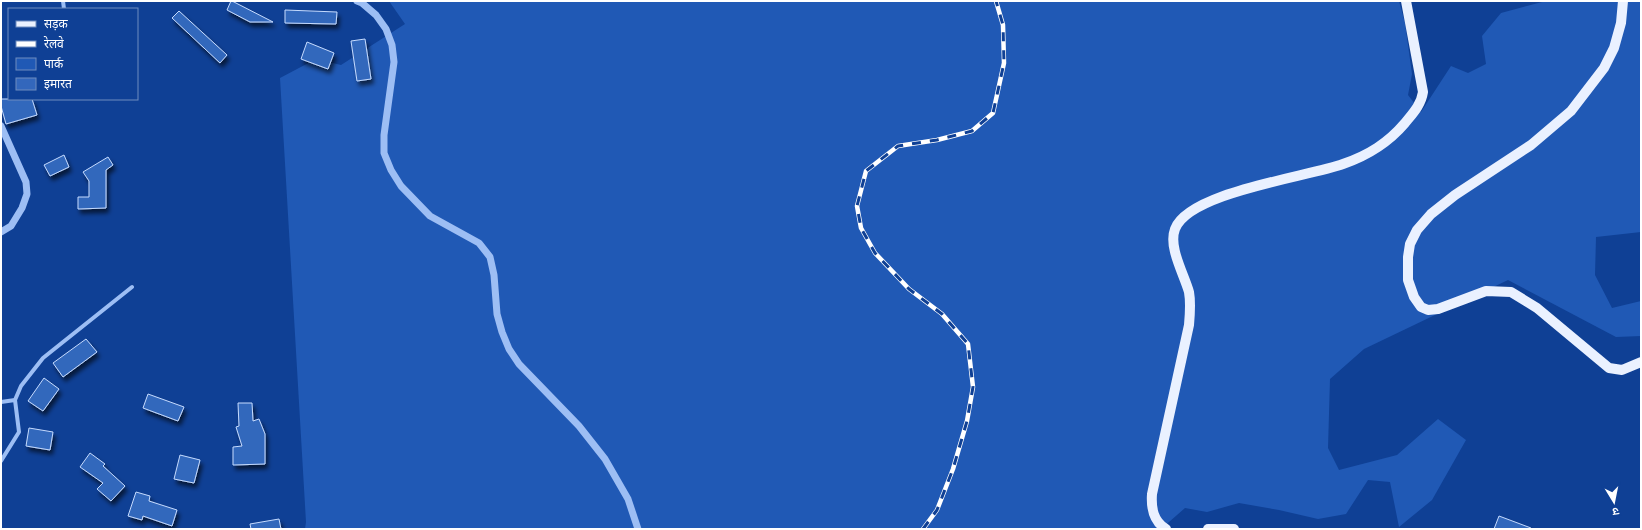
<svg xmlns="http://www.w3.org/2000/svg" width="1642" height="530" font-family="'Open Sans','Noto Sans Devanagari',sans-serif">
	<defs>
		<filter id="shadow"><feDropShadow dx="2.5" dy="4.5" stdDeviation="2" flood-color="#0009"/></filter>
	</defs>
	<rect width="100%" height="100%" fill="#0f4095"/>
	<!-- green -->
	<polygon fill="#2059b5" points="389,1 1399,1 1405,23 1412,74 1408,95 1421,112 1451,66 1468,73 1486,64 1482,36 1501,13 1546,1 1641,1 1641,232 1596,237 1595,275 1612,308 1641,301 1641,336 1616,337 1508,280 1364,349 1330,379 1328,448 1339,470 1397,455 1438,419 1466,440 1432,500 1399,527 1390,482 1368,480 1346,514 1318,519 1279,510 1239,503 1207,512 1185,508 1161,529 305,529 306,522 280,78 316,59 341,65 405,24"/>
	<!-- building -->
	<g fill="#3367bc" stroke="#c5dbfe" filter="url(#shadow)">
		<polygon points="231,1 232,1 273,22 250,22 227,10"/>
		<polygon points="285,10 337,12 336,24 285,23"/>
		<polygon points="179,11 227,55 220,63 172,18"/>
		<polygon points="365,39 371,79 357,81 351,41"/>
		<polygon points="307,42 334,53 328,69 301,59"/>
		<polygon points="1,99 32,99 37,115 6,124 1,106"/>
		<polygon points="64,155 69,167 50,176 44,165"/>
		<polygon points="108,157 113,165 106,170 106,208 78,209 78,197 89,197 89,181 83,172"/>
		<polygon points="86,339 97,352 63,377 53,363"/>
		<polygon points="44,378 59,389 43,411 28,401"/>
		<polygon points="148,394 184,407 178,421 143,408"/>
		<polygon points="238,403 252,403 253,421 259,419 265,434 265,464 233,465 233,447 242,446 236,427 239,426"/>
		<polygon points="29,428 53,432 50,450 26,446"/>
		<polygon points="90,453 105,464 103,466 125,486 111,501 97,489 103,483 80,467"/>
		<polygon points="180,455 200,460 194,483 174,479"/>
		<polygon points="136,492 150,496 149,501 177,510 172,526 143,516 142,520 128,516"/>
		<polygon points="1499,516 1531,528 1531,529 1494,529"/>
		<polygon points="279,519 281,529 251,529 250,524"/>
	</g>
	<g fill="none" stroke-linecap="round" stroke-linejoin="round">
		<!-- minor -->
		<g stroke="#9dbef4" stroke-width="4">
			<polyline points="63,1 64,9"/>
			<polyline points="1,402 15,400 21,386 43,358 132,287"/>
			<polyline points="1,461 19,432 15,400"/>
		</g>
		<!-- tertiary -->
		<g stroke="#9dbef4" stroke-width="7">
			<polyline points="357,1 362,3 376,15 386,29 392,45 394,62 384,135 384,153 391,170 401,186 430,216 479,243 490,257 494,275 497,314 502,332 509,349 519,364 579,426 605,459 628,499 638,529"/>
			<polyline points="1,126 26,182 27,194 22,208 11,226 1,232"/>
		</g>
		<!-- primary -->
		<g stroke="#eaf1ff" stroke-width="10">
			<polyline points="1623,1 1621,23 1614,48 1604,68 1571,111 1531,145 1455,195 1431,214 1417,230 1410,244 1408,257 1408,280 1414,297 1421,307 1428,310 1438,309 1486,291 1511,292 1537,308 1609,368 1622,370 1641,362"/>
			<path d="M1166,529C1153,521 1151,508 1152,494L1189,325C1190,314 1191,303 1189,292C1184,274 1168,247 1175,229C1189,192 1307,177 1343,164C1369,155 1388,143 1405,123C1413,113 1421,105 1423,92L1406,1"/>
			<polyline points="1208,529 1234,529"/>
		</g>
		<!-- rail casing -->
		<g stroke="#fff" stroke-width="4.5">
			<polyline id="rail" points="923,529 937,510 953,469 967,421 973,387 968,344 942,314 909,289 875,253 861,228 857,206 866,171 898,146 937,140 972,131 993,113 1004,63 1003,25 996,1"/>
		</g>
		<!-- rail -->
		<use href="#rail" stroke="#0f4095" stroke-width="3" stroke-dasharray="9" stroke-linecap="butt"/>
	</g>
	<!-- border -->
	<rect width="1642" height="530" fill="none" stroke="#ffffff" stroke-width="4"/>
	<!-- legend -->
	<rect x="8" y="8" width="130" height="92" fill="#0f4095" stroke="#6f8cbf"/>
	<rect x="16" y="21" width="20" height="6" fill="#eaf1ff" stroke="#6f8cbf"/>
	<text x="44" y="28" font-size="12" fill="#ffffff">सड़क</text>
	<rect x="16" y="41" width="20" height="6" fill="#ffffff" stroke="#6f8cbf"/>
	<text x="44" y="48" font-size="12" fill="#ffffff">रेलवे</text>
	<rect x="16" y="58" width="20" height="12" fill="#2059b5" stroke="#6f8cbf"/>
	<text x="44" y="68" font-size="12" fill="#ffffff">पार्क</text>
	<rect x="16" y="78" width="20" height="12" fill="#3367bc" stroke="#6f8cbf"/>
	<text x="44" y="88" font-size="12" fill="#ffffff">इमारत</text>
	<!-- north arrow -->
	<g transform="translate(1614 502) rotate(170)" stroke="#0f4095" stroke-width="3" paint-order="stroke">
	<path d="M0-3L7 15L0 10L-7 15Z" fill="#ffffff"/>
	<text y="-6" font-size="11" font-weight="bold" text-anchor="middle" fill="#ffffff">उ</text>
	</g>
</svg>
